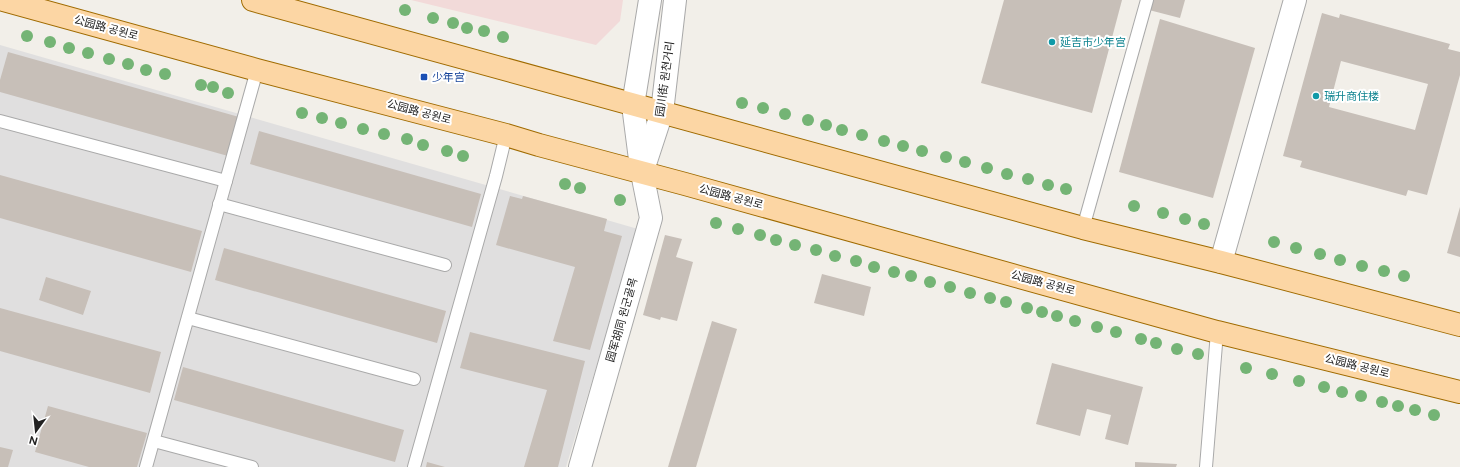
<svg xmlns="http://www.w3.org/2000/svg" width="1460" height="467" font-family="Figtree,'Noto Sans SC','Noto Sans KR',sans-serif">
	<rect width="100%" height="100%" fill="#f2efe9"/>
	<!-- residential -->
	<polygon fill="#e0dfdf" points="0,45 638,229 566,467 0,467"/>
	<!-- commercial -->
	<polygon fill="#f2dad9" points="411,0 623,0 620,21 596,45"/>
	<!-- building -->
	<g fill="#c7bfb8" fill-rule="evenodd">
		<polygon points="1004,0 1122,0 1092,113 981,83"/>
		<polygon points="1152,0 1185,0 1180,18 1149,10"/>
		<path d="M1322,13L1339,18L1340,14L1450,44L1448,49L1460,52V75L1427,195L1408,190L1406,196L1300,167L1302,161L1283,156ZM1341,61L1428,84L1415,130L1329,107Z"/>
		<polygon points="1160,19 1255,48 1213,198 1119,172"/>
		<polygon points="8,52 239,117 228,156 0,92 0,80"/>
		<polygon points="259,131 481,194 472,227 250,164"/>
		<polygon points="0,175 202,231 191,272 0,218"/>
		<polygon points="510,196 522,199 523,196 607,219 604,231 622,236 590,350 553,341 575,267 496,245"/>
		<polygon points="1460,207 1460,257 1447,253"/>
		<polygon points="665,235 682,239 676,257 693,262 677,321 661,317 660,320 643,315"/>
		<polygon points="224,248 446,311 437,343 215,280"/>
		<polygon points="822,274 871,287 864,316 814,303"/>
		<polygon points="46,277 91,291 83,315 39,300"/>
		<polygon points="0,308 161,352 150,393 0,351"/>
		<polygon points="712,321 737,329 696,467 668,467"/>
		<polygon points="470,332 585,361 558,467 524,467 547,390 460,368"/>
		<polygon points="1052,363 1143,387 1128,445 1105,439 1111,415 1087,409 1080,436 1036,424"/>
		<polygon points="183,367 404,430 395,462 174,400"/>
		<polygon points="48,406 147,433 137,467 89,467 35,452"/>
		<polygon points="0,447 13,450 8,467 0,467"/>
		<polygon points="427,462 445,467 426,467"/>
		<polygon points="1135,462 1177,464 1176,467 1135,467"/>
	</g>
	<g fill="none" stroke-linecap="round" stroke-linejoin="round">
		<!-- service casing -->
		<g stroke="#a9a9a9" stroke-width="14">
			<g id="service">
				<polyline points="0,121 226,181"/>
				<polyline points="219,204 445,265"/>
				<polyline points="1083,228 1147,0"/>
				<polyline points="188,318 414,379"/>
				<polyline points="154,441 252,467"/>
				<polyline points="146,467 257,70"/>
				<polyline points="414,467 496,176 506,135"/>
				<polyline points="1206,467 1217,332"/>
			</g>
		</g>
		<!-- minor casing -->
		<g stroke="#a9a9a9" stroke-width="24">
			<g id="minor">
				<polyline points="1221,262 1295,0"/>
				<polyline points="580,467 651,218 642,173"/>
			</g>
		</g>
		<!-- tertiary casing -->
		<g stroke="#a9a9a9" stroke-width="24">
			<g id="tertiary">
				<polyline points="641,167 633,105 650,0"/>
				<polyline points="642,173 662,112 675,0"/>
			</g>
		</g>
		<!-- primary casing -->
		<g stroke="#a06b00" stroke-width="24">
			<g id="primary">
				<polyline points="3,0 257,70 506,135 539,145 685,184 1217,332 1460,392"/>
				<polyline points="253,0 1083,228 1221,262 1460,325"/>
			</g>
		</g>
		<!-- service -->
		<use href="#service" stroke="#fff" stroke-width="12"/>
		<!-- minor -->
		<use href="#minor" stroke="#fff" stroke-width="22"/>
		<!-- tertiary -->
		<use href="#tertiary" stroke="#fff" stroke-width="22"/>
		<!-- primary -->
		<use href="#primary" stroke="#fcd6a4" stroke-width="22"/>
	</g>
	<!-- trees -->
	<g fill="#74b475">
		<circle cx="405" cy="10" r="6"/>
		<circle cx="433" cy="18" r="6"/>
		<circle cx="453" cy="23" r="6"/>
		<circle cx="467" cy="28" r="6"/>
		<circle cx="484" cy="31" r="6"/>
		<circle cx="27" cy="36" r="6"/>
		<circle cx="503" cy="37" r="6"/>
		<circle cx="50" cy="42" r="6"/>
		<circle cx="69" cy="48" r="6"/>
		<circle cx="88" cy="53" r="6"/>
		<circle cx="109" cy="59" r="6"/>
		<circle cx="128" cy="64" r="6"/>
		<circle cx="146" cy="70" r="6"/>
		<circle cx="165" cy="74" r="6"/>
		<circle cx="201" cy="85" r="6"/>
		<circle cx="213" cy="87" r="6"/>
		<circle cx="228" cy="93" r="6"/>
		<circle cx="742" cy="103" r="6"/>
		<circle cx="763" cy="108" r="6"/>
		<circle cx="302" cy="113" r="6"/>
		<circle cx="785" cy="114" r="6"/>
		<circle cx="322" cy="118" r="6"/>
		<circle cx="808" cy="120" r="6"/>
		<circle cx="341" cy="123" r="6"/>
		<circle cx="826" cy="125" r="6"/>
		<circle cx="363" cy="129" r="6"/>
		<circle cx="842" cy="130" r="6"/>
		<circle cx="384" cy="134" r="6"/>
		<circle cx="862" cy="135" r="6"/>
		<circle cx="407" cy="139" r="6"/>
		<circle cx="884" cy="141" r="6"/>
		<circle cx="423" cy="145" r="6"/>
		<circle cx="903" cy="146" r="6"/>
		<circle cx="447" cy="151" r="6"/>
		<circle cx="922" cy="151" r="6"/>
		<circle cx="463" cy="156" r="6"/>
		<circle cx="946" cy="157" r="6"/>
		<circle cx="965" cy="162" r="6"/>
		<circle cx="987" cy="168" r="6"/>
		<circle cx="1007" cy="174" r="6"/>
		<circle cx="1028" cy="179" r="6"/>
		<circle cx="565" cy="184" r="6"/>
		<circle cx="1048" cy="185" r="6"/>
		<circle cx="580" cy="188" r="6"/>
		<circle cx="1066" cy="189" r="6"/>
		<circle cx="620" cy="200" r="6"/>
		<circle cx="1134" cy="206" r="6"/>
		<circle cx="1163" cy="213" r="6"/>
		<circle cx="1185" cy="219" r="6"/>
		<circle cx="716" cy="223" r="6"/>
		<circle cx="1204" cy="224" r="6"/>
		<circle cx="738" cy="229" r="6"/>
		<circle cx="760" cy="235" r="6"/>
		<circle cx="776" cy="240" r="6"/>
		<circle cx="1274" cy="242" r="6"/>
		<circle cx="795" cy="245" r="6"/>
		<circle cx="1296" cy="248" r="6"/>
		<circle cx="816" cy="250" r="6"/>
		<circle cx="1320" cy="254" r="6"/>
		<circle cx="835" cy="256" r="6"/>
		<circle cx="1340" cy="260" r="6"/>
		<circle cx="856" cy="261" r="6"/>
		<circle cx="1362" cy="266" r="6"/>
		<circle cx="874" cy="267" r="6"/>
		<circle cx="1384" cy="271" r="6"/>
		<circle cx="894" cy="272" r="6"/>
		<circle cx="911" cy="276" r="6"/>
		<circle cx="1404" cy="276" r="6"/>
		<circle cx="930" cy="282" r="6"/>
		<circle cx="950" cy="287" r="6"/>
		<circle cx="970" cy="293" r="6"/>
		<circle cx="990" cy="298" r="6"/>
		<circle cx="1006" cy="302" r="6"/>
		<circle cx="1027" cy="308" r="6"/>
		<circle cx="1042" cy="312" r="6"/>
		<circle cx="1057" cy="316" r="6"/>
		<circle cx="1075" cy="321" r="6"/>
		<circle cx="1097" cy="327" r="6"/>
		<circle cx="1116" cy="332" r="6"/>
		<circle cx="1141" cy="339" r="6"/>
		<circle cx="1156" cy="343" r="6"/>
		<circle cx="1177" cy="349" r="6"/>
		<circle cx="1198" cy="354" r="6"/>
		<circle cx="1246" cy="368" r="6"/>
		<circle cx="1272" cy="374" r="6"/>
		<circle cx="1299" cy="381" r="6"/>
		<circle cx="1324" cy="387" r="6"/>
		<circle cx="1342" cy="392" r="6"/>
		<circle cx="1361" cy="396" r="6"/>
		<circle cx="1382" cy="402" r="6"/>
		<circle cx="1398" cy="406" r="6"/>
		<circle cx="1415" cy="410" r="6"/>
		<circle cx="1434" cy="415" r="6"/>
	</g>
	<!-- markers -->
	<g fill="#0f9aa8" stroke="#fff" stroke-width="1.5">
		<circle cx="1052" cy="42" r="4"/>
		<circle cx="1316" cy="96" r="4"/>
	</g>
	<rect fill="#1a4fb4" stroke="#fff" stroke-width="1.5" x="420" y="73" width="8" height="8" rx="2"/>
	<g text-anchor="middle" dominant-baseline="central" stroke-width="4" stroke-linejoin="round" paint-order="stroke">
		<!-- street labels -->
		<g font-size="11" fill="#222" stroke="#fff">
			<text transform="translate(106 28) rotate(15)">公园路 공원로</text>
			<text transform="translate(665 79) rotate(-82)">园川街 원천거리</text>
			<text transform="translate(419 112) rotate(15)">公园路 공원로</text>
			<text transform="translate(731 197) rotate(15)">公园路 공원로</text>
			<text transform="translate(1043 283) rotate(15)">公园路 공원로</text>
			<text transform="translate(622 320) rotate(-74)">园军胡同 원군골목</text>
			<text transform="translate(1357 366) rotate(14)">公园路 공원로</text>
		</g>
		<!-- culture labels -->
		<g font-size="11" fill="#0d838f" stroke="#fff" text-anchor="start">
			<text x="1060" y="42">延吉市少年宫</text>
			<text x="1324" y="96">瑞升商住楼</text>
		</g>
		<!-- transit labels -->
		<g font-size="11" fill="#164399" stroke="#fff" text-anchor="start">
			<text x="432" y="77">少年宫</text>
		</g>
	</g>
	<!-- north arrow -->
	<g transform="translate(36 431) rotate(195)" stroke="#ffffff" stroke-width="3" paint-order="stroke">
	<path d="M0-3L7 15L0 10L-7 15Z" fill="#222222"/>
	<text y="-6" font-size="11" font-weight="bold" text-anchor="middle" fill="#222222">N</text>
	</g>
</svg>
